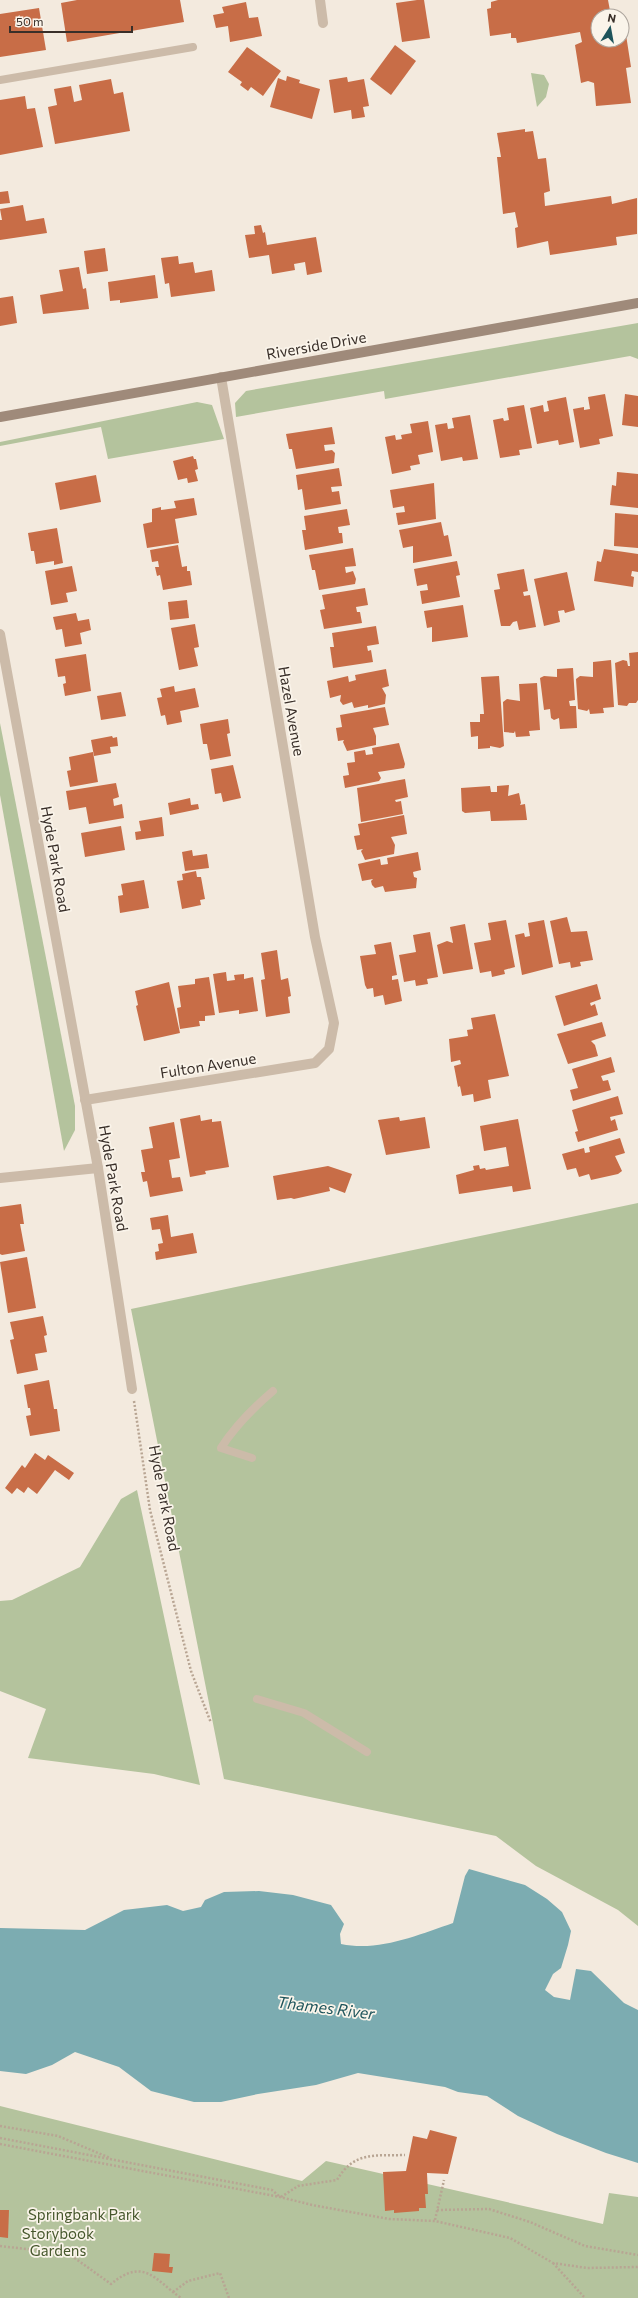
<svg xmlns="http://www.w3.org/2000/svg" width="638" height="2298" font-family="Commissioner,sans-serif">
	<rect width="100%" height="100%" fill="#f3eade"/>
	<!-- green -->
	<g fill="#b4c39d">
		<polygon points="531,73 544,75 549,84 546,97 537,107"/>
		<polygon points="638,323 638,359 630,356 385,399 384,391 236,417 235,403 246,391"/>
		<polygon points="197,402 212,405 224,439 108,459 101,427 0,446 0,442"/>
		<polygon points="0,723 75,1106 75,1130 64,1151 0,795"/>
		<polygon points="638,1203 638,1926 618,1910 536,1866 496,1836 224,1779 131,1309"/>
		<polygon points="137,1490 200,1785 154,1774 28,1758 46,1709 0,1691 0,1601 12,1600 80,1567 121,1499"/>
		<polygon points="0,2106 302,2181 326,2161 603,2224 609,2193 638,2197 638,2298 0,2298"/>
	</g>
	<!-- water -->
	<path fill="#7cacb1" d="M469,1869L525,1885L547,1899L562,1912L571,1931L568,1945L561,1968L553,1974L545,1990L554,1997L570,2000L576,1969L591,1971L624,2003L638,2010V2163L606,2153L557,2134L518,2116L487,2096L458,2092L445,2087L358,2073L316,2085L258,2094L221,2102H194L151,2091L119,2067L75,2052L52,2065L26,2074L0,2071V1928L85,1930L124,1910L167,1905L183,1911L201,1907L205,1900L224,1892L259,1891L293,1895L331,1905L344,1924L340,1934L341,1944C379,1952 418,1935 453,1923L465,1876Z"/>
	<!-- building -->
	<g fill="#c86d47">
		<polygon points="77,0 180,0 184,22 67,42 61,3"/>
		<polygon points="417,0 424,0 430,38 402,42 396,3"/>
		<polygon points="498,0 608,0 611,16 598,16 598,40 622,40 622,22 624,22 631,67 626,68 631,103 596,106 594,83 588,81 581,83 575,45 582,42 580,32 517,43 516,38 511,38 511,33 490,36 487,9 491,8 491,2"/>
		<polygon points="246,2 249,18 258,17 262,36 230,42 228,26 216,28 213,15 224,13 222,7"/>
		<polygon points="39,8 46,50 0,57 0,14"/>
		<polygon points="395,45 416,61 391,95 370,79"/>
		<polygon points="247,47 281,71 263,96 251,87 248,91 240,85 242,82 228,72"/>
		<polygon points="287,76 300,80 299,83 320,89 312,119 270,107 278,78 286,81"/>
		<polygon points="347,77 348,82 364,79 369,106 363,107 365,117 352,119 351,110 334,113 329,80"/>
		<polygon points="111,79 114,94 123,92 130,131 55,144 48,107 57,105 54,89 71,86 74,102 82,100 79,85"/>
		<polygon points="25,96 27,109 35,108 43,147 0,155 0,100"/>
		<polygon points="525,129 525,132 533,131 538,159 546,158 550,191 544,193 545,206 611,196 612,204 637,198 637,234 616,237 617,245 550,255 548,241 517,248 515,228 518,227 515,212 503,214 497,157 501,157 497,133"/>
		<polygon points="8,191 10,203 0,204 0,192"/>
		<polygon points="23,205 26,221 44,218 47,233 0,240 0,220 2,220 0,209"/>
		<polygon points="261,225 263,233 265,232 267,245 316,237 322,272 307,275 305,262 294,264 295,270 272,274 269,255 249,258 245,235 255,234 254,226"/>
		<polygon points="105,248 108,271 87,274 84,251"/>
		<polygon points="178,256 179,264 193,262 195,273 212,270 215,291 171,297 169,283 165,284 161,258"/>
		<polygon points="79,267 83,289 86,288 89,309 43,314 40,295 63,291 59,270"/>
		<polygon points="155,275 158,298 120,303 120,300 110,301 108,282"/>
		<polygon points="13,296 17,323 0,326 0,298"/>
		<polygon points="605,394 613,436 599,439 600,444 580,448 573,409 584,407 584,410 590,409 588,397"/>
		<polygon points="625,394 638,396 638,427 622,425"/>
		<polygon points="566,397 574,442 559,445 558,440 537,444 530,408 543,405 544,412 549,411 547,401"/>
		<polygon points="524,405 532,448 519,450 520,455 500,458 493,420 503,418 504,421 509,420 507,408"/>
		<polygon points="470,415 478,459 463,461 462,457 441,461 435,425 447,423 448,429 454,428 452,418"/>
		<polygon points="428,421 433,452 418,455 420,464 410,466 411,470 392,474 385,437 395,435 396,440 402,439 401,435 412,433 410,424"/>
		<polygon points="332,427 335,444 324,445 325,451 332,450 335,453 334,463 296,469 292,449 289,449 286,434"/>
		<polygon points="193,456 194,459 196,459 198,469 195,470 198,481 188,483 187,478 178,480 173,461"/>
		<polygon points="339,468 342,486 331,487 332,492 339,491 341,504 305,510 302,489 298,490 296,475"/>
		<polygon points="617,472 638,474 638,508 610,505 612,485 616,486"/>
		<polygon points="96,475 101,502 60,510 55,483"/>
		<polygon points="434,483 436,519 398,525 396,513 405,512 404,506 393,508 390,490"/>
		<polygon points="194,498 197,515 175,519 179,543 147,548 143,524 152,522 152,509 161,507 161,510 176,508 174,501"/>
		<polygon points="347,509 350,525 338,527 339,533 342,533 343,543 305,550 302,530 306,530 304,516"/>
		<polygon points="615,513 638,515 638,548 614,546"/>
		<polygon points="441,522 444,536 448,535 452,556 413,563 413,546 403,548 399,530"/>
		<polygon points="57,528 63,563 54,565 54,561 36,564 34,551 31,551 28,533"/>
		<polygon points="178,545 182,567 187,566 187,571 190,571 192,585 163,590 160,575 157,576 155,567 159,567 158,561 152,562 150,550"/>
		<polygon points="353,548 356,566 345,567 346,573 353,571 356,579 355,584 319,590 315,570 312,570 309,555"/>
		<polygon points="604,549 638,554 638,572 632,571 631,576 634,577 633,587 594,581 597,561 601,562"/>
		<polygon points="457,561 460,575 456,576 460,597 422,604 420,591 428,590 427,584 417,586 414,569"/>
		<polygon points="72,566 77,591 66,593 68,602 51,605 45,571"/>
		<polygon points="524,569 528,591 523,592 524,596 530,595 536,627 519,630 517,621 513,622 510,626 501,626 494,590 500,589 497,574"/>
		<polygon points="567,572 575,610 565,613 564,610 558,611 560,622 544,626 534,579"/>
		<polygon points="365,588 368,605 356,607 357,612 360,612 362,623 324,629 320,610 325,609 322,595"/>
		<polygon points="187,600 189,618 170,620 168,602"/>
		<polygon points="463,605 468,637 432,642 432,627 427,628 424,611"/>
		<polygon points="76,613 78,621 89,619 91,630 80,633 82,644 65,647 62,629 56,630 53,617"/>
		<polygon points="195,624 199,647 194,648 198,666 179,670 171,628"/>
		<polygon points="376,626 379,644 367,646 368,651 371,650 373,662 333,668 330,647 334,647 332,633"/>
		<polygon points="638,652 638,700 636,703 629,703 627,706 618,705 615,663 623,660 627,661 628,666 630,666 629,653"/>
		<polygon points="86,654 91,691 65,696 63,684 66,683 65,676 58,677 55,659"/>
		<polygon points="611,660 614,707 603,708 604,713 590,714 589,709 587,711 578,709 576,679 580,676 593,677 593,662"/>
		<polygon points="573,668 575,700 569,701 570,706 576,706 577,728 560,729 559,718 554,720 551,718 550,709 544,710 540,678 544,676 557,677 557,669"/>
		<polygon points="386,669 389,686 382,688 386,695 385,704 368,708 368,705 354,708 352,702 343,705 340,701 341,695 330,698 327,681 348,676 349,682 356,680 355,675"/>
		<polygon points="499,676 504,746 500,748 490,746 490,748 478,749 478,736 471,737 470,722 480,722 480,714 484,714 481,677"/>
		<polygon points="537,683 540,730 529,731 530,736 516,737 515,731 514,733 504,732 503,702 507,699 520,701 519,684"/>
		<polygon points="174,686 175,692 195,688 199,707 180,711 182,722 167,725 165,715 161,716 157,698 162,697 160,689"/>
		<polygon points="121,692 126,716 101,720 97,696"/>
		<polygon points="385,707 389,725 373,728 376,736 376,745 347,751 343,742 344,740 338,741 336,728 342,727 340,715"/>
		<polygon points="228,719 230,733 227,734 231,756 210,760 207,744 203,744 200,724"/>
		<polygon points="112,736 113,738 117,737 118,746 110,747 111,753 94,756 91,740"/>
		<polygon points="399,743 405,764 404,768 378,772 381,778 379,781 345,788 343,776 349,775 347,763 355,762 354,752 365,750 366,755 373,754 372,748"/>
		<polygon points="93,752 98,782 70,787 67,771 71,770 69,757"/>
		<polygon points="233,765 241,798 223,802 221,793 215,794 211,769"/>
		<polygon points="405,779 408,797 395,800 396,802 401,801 403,814 361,822 357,788"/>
		<polygon points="116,783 119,797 113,799 114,806 122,804 124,818 89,824 86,807 69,810 66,791"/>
		<polygon points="509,785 508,796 519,793 521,803 520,805 525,804 527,820 491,821 490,811 465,813 462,811 461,788 490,786 491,792 497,792 497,786"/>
		<polygon points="190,798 191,805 198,804 199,809 170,815 168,803"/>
		<polygon points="404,815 407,834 391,837 395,845 394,854 365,860 361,851 363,849 357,850 354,836 360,835 358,824"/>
		<polygon points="162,817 164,836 136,840 135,832 141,831 139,821"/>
		<polygon points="121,826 125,850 85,857 81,833"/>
		<polygon points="192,850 193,856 207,854 209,868 185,871 182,852"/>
		<polygon points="418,852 421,870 413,872 414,877 417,878 416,888 385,892 383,886 375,888 372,885 371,881 373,879 362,881 358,864 380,859 381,865 388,864 387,858"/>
		<polygon points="196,871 197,877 201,877 205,899 200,900 201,905 182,909 177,881 183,880 182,874"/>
		<polygon points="144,880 149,908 120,913 118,896 123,895 121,884"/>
		<polygon points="567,917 571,932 587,931 593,960 580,962 581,966 571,968 570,962 559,964 550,921"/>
		<polygon points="506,920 515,967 504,970 505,974 492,977 491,971 480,973 474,943 491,940 488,923"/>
		<polygon points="544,920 553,967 522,975 515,935 524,933 525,937 530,936 528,923"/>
		<polygon points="465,924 473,969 443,974 437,945 447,941 453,943 450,927"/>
		<polygon points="430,932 438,977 427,979 428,984 416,986 415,980 404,982 399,955 416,952 413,935"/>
		<polygon points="391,942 397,975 392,976 392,980 398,979 402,1001 385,1005 383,995 374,997 373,988 367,989 365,985 360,956 376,954 374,945"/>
		<polygon points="277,950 281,980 288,978 291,996 288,997 290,1013 266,1017 261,980 265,979 261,953"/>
		<polygon points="226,972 227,981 235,980 234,975 244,974 244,979 253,977 258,1011 239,1014 239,1010 219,1013 213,974"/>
		<polygon points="209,977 215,1015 205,1016 205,1021 199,1021 200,1026 180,1029 177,1008 181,1007 178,986 195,984 195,979"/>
		<polygon points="169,982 180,1033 144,1041 136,1006 138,1005 135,991"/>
		<polygon points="597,984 601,999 590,1003 591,1006 595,1004 598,1015 564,1026 555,996"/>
		<polygon points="495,1014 509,1076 488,1080 491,1098 474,1102 473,1094 462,1096 460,1086 458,1087 454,1066 461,1064 460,1060 451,1062 449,1039 468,1036 467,1030 473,1029 471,1018"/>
		<polygon points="602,1022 606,1036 591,1041 595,1045 598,1056 568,1064 557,1034"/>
		<polygon points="611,1057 615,1072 601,1076 603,1081 608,1080 611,1090 573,1101 570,1090 578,1088 572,1069"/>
		<polygon points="618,1096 623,1114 610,1117 611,1121 615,1119 618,1130 578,1142 575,1132 578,1131 572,1110"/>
		<polygon points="200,1115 201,1121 212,1119 212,1122 221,1121 229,1167 205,1171 206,1174 190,1177 180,1119"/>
		<polygon points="399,1117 400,1121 425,1117 430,1148 386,1155 378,1120"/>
		<polygon points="518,1119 531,1189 513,1192 512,1186 459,1194 456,1175 474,1170 473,1166 479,1165 480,1169 485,1168 486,1170 509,1166 506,1147 484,1151 480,1126"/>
		<polygon points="174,1122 180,1158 169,1160 172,1178 180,1177 183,1191 150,1197 147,1181 143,1182 141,1172 145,1172 141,1150 153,1148 149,1127"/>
		<polygon points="620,1138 625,1153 615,1156 622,1171 618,1174 591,1180 589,1174 579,1177 576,1168 567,1170 562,1154 584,1148 585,1153 590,1152 589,1147"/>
		<polygon points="328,1166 352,1174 345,1193 329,1187 330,1191 294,1199 291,1198 277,1200 273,1176"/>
		<polygon points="21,1204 24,1224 20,1224 25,1251 2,1255 0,1254 0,1207"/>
		<polygon points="168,1215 171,1237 193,1233 197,1253 156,1260 155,1252 159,1251 158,1244 163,1243 160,1229 152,1230 150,1218"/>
		<polygon points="27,1257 36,1308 8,1313 0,1262"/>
		<polygon points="43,1316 47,1335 44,1336 47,1352 35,1354 38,1370 17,1374 10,1340 14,1339 10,1322"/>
		<polygon points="49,1380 54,1409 57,1409 60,1431 30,1436 26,1416 31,1415 30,1408 28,1408 24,1385"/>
		<polygon points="35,1453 45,1460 48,1455 74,1473 69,1480 55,1470 37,1494 28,1487 24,1493 17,1488 12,1494 5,1488 22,1465 25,1468"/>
		<polygon points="430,2130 457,2137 448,2174 427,2173 428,2194 425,2194 426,2208 419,2208 419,2211 394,2213 394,2210 385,2211 383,2172 406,2171 413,2136 427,2139"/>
		<polygon points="0,2210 9,2210 8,2238 0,2237"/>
		<polygon points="154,2253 170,2254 169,2267 173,2267 172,2273 152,2271"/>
	</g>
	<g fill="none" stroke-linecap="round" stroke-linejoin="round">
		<!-- path -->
		<g stroke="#b8a593" stroke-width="2.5" stroke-dasharray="2 2" stroke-linecap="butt">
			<polyline points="134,1401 150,1510 191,1671 211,1723"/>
			<polyline points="0,2126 58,2136 110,2158"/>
			<polyline points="0,2138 272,2190 280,2197"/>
			<polyline points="0,2144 280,2197 312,2205 389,2219 435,2221 510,2238 553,2263 587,2268 638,2267"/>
			<path d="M281,2197L298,2186L337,2180C354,2151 375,2156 405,2155"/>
			<polyline points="437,2210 489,2209 530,2222 585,2246 638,2255"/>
			<polyline points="435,2220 444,2180"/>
			<path d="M0,2246L69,2254L111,2284C144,2257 154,2279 181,2298"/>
			<polyline points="553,2263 585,2298"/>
			<polyline points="173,2292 188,2281 220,2273 229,2298"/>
		</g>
		<!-- lane -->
		<g stroke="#ccbba9" stroke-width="8">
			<polyline points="0,80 193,47"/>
			<path d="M252,1458L221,1448C235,1426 253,1408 273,1391"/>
			<polyline points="257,1699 304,1713 367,1752"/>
		</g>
		<!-- street -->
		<g stroke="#ccbba9" stroke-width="10">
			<polyline points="320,0 323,23"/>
			<polyline points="0,634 98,1168 132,1389"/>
			<polyline points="85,1100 315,1063 329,1049 334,1023 315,937 221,377"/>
			<polyline points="0,1178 98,1168"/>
		</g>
		<!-- secondary -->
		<polyline stroke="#9f8a7a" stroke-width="10" points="0,417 638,303"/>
	</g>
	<g text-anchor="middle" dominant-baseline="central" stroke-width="3.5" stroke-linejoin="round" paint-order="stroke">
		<!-- street labels -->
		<g font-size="15" fill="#392f29" stroke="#faf4ea">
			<text transform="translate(316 345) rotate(-10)">Riverside Drive</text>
			<text transform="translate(292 711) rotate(80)">Hazel Avenue</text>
			<text transform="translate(56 859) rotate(80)">Hyde Park Road</text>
			<text transform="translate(208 1065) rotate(-9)">Fulton Avenue</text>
			<text transform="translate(114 1178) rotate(80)">Hyde Park Road</text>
			<text transform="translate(165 1498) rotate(79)">Hyde Park Road</text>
		</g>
		<!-- park labels -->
		<g font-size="15" fill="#46572c" stroke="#faf4ea">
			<text x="84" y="2214">Springbank Park</text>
			<text x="58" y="2233">Storybook<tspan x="58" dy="17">Gardens</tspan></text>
		</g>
		<!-- water labels -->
		<g font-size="16" font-style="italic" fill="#1e545b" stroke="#faf4ea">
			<text transform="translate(326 2007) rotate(7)">Thames River</text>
		</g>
	</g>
	<!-- north arrow -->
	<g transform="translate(610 28) rotate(11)"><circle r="19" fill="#faf4ea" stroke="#ada59d"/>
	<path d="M0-3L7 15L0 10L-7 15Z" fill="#1e545b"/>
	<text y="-6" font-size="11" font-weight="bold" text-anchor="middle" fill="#392f29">N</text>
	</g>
	<!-- scale -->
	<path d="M10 26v6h122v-6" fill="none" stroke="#392f29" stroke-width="2"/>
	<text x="16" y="26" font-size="12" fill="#392f29" stroke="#faf4ea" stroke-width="3" paint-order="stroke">50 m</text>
</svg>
